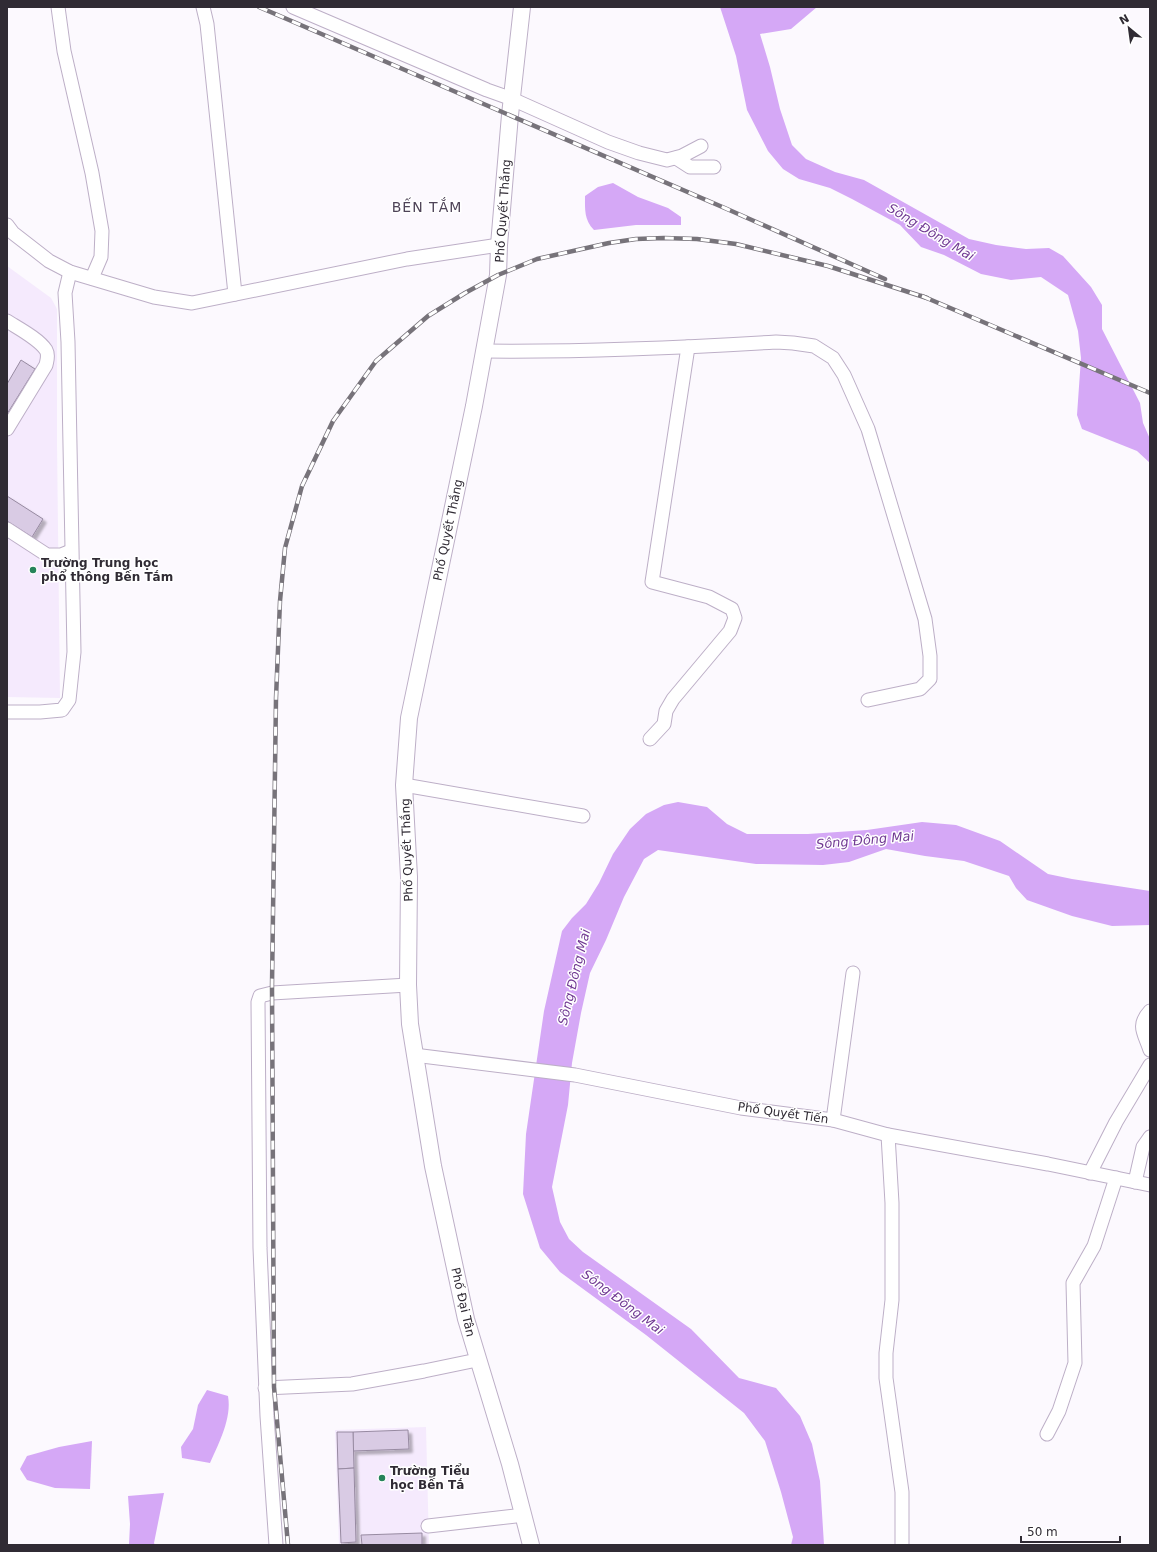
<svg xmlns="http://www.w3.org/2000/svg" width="1157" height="1552" font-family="'DejaVu Sans',sans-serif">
	<defs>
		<filter id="shadow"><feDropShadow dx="3.5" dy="3.5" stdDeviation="1" flood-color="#0004"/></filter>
	</defs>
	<rect width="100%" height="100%" fill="#fcf9fe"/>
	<!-- built -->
	<g fill="#f5eafd">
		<polygon points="7,266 51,298 57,309 57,443 60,698 7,697"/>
		<polygon points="426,1427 429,1545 339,1545 335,1430"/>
	</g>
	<!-- water -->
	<g fill="#d5a8f6">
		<polygon points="720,7 817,7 791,29 760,34 770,67 780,109 792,145 806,159 835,172 864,180 969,239 996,245 1026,249 1049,248 1063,256 1091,287 1102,305 1102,329 1140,403 1143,423 1150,439 1150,463 1137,451 1082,429 1077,415 1081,358 1078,331 1068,295 1041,277 1011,280 981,274 944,255 921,247 900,225 852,199 830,188 799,179 783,169 768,151 747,110 736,56"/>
		<path d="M613,183L638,197L668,208L681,217V225H636L594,230C584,220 585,209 585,196L598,187Z"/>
		<polygon points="678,802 707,807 727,824 747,834 808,834 867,830 922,822 956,825 1000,841 1048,874 1072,879 1150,891 1150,925 1112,926 1072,916 1027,900 1016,888 1009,876 964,861 925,856 886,849 849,862 823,865 756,864 658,850 644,859 624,897 606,940 590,973 581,1013 572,1063 568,1105 552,1187 560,1222 569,1239 583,1252 691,1329 739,1378 776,1388 800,1416 812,1444 820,1481 824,1545 791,1545 793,1537 781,1492 765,1441 744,1413 646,1335 560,1272 540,1248 523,1194 526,1134 544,1011 562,931 572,918 586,904 599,883 613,854 630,829 646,814 664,805"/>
		<path d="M207,1390L228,1396C232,1418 219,1443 210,1463L182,1458L181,1447L193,1429L198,1405Z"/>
		<polygon points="92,1441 90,1489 55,1488 27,1480 20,1469 27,1456 59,1447"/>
		<polygon points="164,1493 154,1543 155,1545 129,1545 130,1524 128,1496"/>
	</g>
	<!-- building -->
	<g fill="#d9cbe4" stroke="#978aa1" filter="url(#shadow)">
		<polygon points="21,360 35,369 7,414 7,384"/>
		<polygon points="7,496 43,519 32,537 7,521"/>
		<polygon points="408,1430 409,1449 353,1451 353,1432"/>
		<polygon points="337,1432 353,1432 354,1468 338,1469"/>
		<polygon points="354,1468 356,1542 341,1543 338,1469"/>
		<polygon points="422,1533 422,1545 362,1545 361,1535"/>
	</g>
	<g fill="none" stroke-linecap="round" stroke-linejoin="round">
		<!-- minor casing -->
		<g stroke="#bdafc7" stroke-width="15">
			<g id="minor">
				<polyline points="58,7 64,51 92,173 102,231 101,257 92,278"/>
				<polyline points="203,7 207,24 235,294"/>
				<polyline points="293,7 487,90 512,99 608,142 639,153 667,160 682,156 701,146"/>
				<polyline points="676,158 690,167 714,167"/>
				<polyline points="7,225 13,233 49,261 70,272 154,297 192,303 407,259 499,245"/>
				<path d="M7,321C18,328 39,339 46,350C49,355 47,360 46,365L7,429"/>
				<path d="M484,351C581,352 678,348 776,342L793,343L814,346L833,358L844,375L868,429L925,619L930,656V679L920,689L868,700"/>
				<polyline points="7,529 47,555 61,555 71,551"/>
				<polyline points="7,712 40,712 62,710 69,700 74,652 68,342 65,293 70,272"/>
				<polyline points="650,739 664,724 666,711 673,699 730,631 735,618 732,609 709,597 652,582 688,347"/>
				<polyline points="404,785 583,816"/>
				<path d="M1150,1011C1136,1026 1145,1034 1150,1050"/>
				<polyline points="414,1055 575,1075 741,1108 833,1120 888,1135 1048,1164 1150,1185"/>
				<polyline points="833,1120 853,973"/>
				<polyline points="888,1135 892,1203 892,1300 886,1353 886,1378 902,1492 902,1545"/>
				<polyline points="1090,1173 1116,1122 1150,1065"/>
				<polyline points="1135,1182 1143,1147 1150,1137"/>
				<polyline points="265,1388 352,1384 424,1371 477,1360"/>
				<polyline points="1047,1434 1059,1411 1075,1363 1073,1283 1094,1246 1116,1178"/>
				<polyline points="428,1526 524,1515"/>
				<polyline points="276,1545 267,1416 260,1248 258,1002 260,996 272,993 408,985"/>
			</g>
		</g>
		<!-- major casing -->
		<g stroke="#bdafc7" stroke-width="18">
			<polyline id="major" points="522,7 510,115 499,245 498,275 474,406 409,718 404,785 409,877 408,985 410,1024 433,1166 466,1319 510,1464 531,1545"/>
		</g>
		<!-- minor -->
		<use href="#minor" stroke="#fff" stroke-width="13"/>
		<!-- major -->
		<use href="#major" stroke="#fff" stroke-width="16"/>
		<!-- rail casing -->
		<g stroke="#77737a" stroke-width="4.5">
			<g id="rail">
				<polyline points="259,7 727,209 885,279"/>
				<polyline points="922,296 1150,393"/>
				<polyline points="288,1545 274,1387 272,985 276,698 280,601 285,548 302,486 333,421 376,361 428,316 465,293 498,275 537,259 609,243 636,239 664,238 697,239 736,244 828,266 927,298"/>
			</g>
		</g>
		<!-- rail -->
		<use href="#rail" stroke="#fff" stroke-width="3" stroke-dasharray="9" stroke-linecap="butt"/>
	</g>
	<!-- markers -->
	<g fill="#25835a" stroke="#fff" stroke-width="1.5">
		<circle cx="33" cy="570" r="4"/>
		<circle cx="382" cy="1478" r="4"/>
	</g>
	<g text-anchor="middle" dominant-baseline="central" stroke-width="3" stroke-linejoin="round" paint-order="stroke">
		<!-- street labels -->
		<g font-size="12" fill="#302b34" stroke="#fff">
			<text transform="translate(503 211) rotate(-86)">Phố Quyết Thắng</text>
			<text transform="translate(448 530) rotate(-78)">Phố Quyết Thắng</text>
			<text transform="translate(407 850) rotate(-92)">Phố Quyết Thắng</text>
			<text transform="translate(783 1113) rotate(8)">Phố Quyết Tiến</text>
			<text transform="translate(463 1302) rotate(77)">Phố Đại Tân</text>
		</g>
		<!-- poi labels -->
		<g font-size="12" font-weight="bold" fill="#302b34" stroke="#fff" text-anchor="start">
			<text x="41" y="563">Trường Trung học<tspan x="41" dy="14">phổ thông Bến Tắm</tspan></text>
			<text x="390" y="1471">Trường Tiểu<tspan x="390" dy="14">học Bến Tắ</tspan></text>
		</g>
		<!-- water labels -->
		<g font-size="13" font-style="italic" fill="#713a93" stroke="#fff">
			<text transform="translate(931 232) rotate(31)">Sông Đông Mai</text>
			<text transform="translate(865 840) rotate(-5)">Sông Đông Mai</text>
			<text transform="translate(574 977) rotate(-76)">Sông Đông Mai</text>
			<text transform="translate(623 1302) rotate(37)">Sông Đông Mai</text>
		</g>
		<!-- quarter labels -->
		<g font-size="14" letter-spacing="1" fill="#4f4458" stroke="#fff">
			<text x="427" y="207">BẾN TẮM</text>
		</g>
	</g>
	<!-- border -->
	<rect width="1157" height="1552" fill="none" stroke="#302b34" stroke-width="16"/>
	<!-- north arrow -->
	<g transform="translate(1129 28) rotate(331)" stroke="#ffffff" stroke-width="3" paint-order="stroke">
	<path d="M0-3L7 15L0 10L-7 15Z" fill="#302b34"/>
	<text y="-6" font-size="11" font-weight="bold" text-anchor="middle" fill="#302b34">N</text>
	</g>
	<!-- scale -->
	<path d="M1021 1536v6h99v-6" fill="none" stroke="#302b34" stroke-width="2"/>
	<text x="1027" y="1536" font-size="12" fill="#302b34" stroke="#ffffff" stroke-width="3" paint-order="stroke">50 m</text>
</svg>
